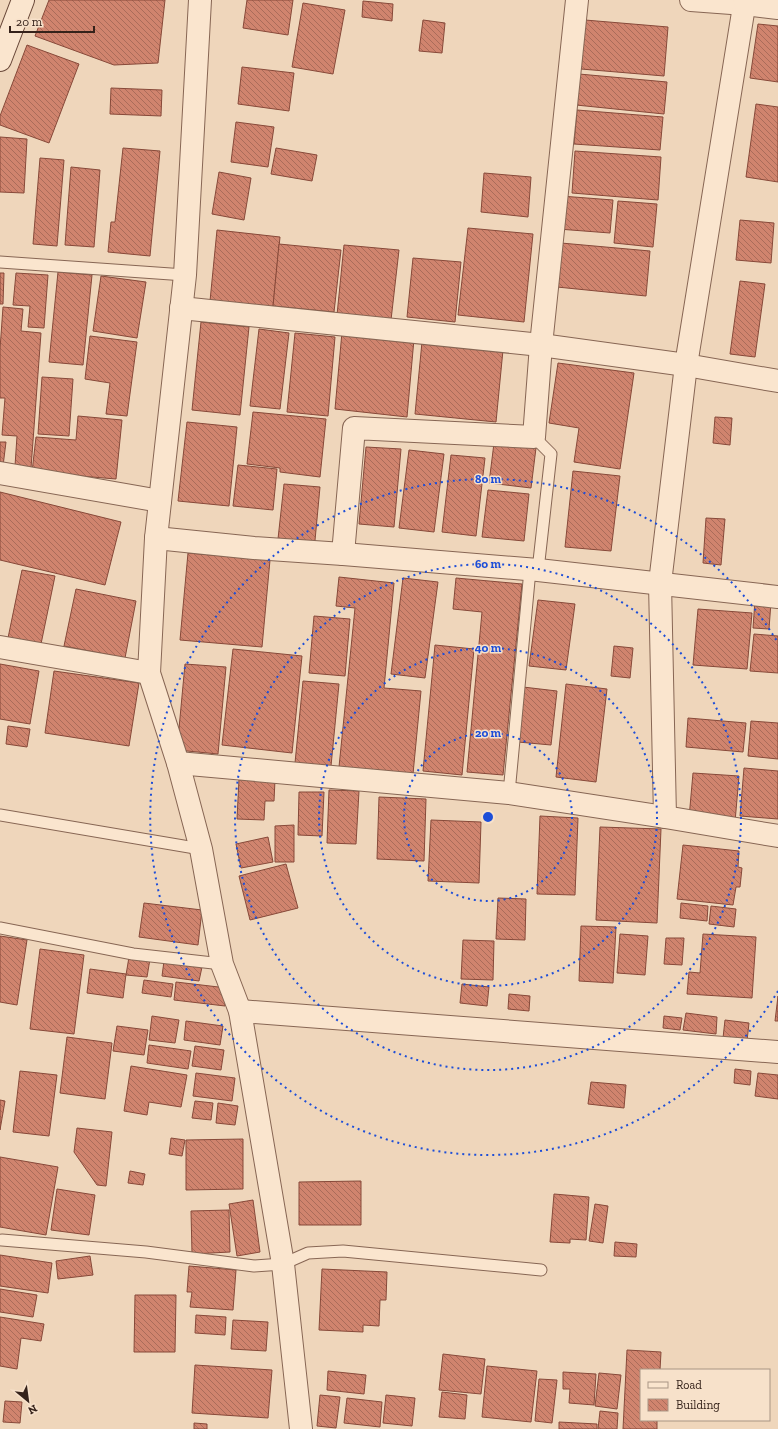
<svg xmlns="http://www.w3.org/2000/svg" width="778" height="1429" font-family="'Zilla Slab',serif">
	<defs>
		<pattern id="building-back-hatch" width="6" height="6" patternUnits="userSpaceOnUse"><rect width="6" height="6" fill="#d0846e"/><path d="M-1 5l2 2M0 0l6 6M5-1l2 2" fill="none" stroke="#aa6c5a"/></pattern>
	</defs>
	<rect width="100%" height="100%" fill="#efd6bb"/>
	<!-- building -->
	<g fill="url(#building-back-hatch)" stroke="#874939">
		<polygon points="49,0 165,0 158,63 114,65 35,36"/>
		<polygon points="247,0 293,0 288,35 243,28"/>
		<polygon points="363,1 393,4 392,21 362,17"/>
		<polygon points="303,3 345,10 333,74 292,67"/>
		<polygon points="423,20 445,23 442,53 419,51"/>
		<polygon points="585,20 668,27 664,76 581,69"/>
		<polygon points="758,24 778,26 778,82 750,78"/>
		<polygon points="27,45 79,64 49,143 0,125 0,116"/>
		<polygon points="242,67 294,73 289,111 238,104"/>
		<polygon points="579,74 667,82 664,114 576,105"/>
		<polygon points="111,88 162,90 161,116 110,114"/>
		<polygon points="756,104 778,107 778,182 746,177"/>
		<polygon points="577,110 663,117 660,150 574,144"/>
		<polygon points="236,122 274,127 268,167 231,162"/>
		<polygon points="0,137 27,139 24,193 0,192"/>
		<polygon points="123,148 160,151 150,256 108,252 111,222 115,222"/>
		<polygon points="276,148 317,155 312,181 271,174"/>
		<polygon points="575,151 661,157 658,200 572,193"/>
		<polygon points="40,158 64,160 57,246 33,244"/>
		<polygon points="71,167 100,170 94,247 65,245"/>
		<polygon points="219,172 251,178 244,220 212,214"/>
		<polygon points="484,173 531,177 528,217 481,212"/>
		<polygon points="561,196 613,200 610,233 558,229"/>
		<polygon points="618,201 657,204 653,247 614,243"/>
		<polygon points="740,220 774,223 771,263 736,260"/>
		<polygon points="468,228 533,234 524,322 458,315"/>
		<polygon points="217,230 280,237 273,307 210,301"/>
		<polygon points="561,243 650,251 646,296 557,287"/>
		<polygon points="279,244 341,250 334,312 273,306"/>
		<polygon points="344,245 399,250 391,320 337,315"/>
		<polygon points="413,258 461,262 455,322 407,317"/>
		<polygon points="58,272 92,275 83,365 49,362"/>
		<polygon points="0,273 4,273 3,304 0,304"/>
		<polygon points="16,273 48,275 44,328 28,327 30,306 13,305"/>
		<polygon points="101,276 146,282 137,338 93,331"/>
		<polygon points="740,281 765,284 755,357 730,354"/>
		<polygon points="3,307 23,309 21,331 41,333 31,468 15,466 17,436 2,435 5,398 0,398 0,349"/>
		<polygon points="201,322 249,327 240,415 192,410"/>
		<polygon points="259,329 289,333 280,409 250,406"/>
		<polygon points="342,332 414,339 407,417 335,409"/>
		<polygon points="295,333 335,337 328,416 287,412"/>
		<polygon points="90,336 137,342 127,416 106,414 110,383 85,379"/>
		<polygon points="422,342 503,350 496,422 415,414"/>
		<polygon points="558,363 634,373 620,469 574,462 579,428 549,423"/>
		<polygon points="42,377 73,379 69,436 38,434"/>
		<polygon points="253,412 326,419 320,477 280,472 280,468 247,464"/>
		<polygon points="78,416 122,420 116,479 32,472 36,437 76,440"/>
		<polygon points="715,417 732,418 730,445 713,443"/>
		<polygon points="187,422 237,427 229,506 178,501"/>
		<polygon points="0,442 6,442 3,466 0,466"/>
		<polygon points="494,443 536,448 531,488 489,483"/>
		<polygon points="366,447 401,449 394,527 359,524"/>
		<polygon points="409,450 444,454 434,532 399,528"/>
		<polygon points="451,455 485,458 476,536 442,532"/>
		<polygon points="238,465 277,469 273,510 233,506"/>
		<polygon points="573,471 620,476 611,551 565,547"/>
		<polygon points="284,484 320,487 314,551 277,548"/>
		<polygon points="488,490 529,494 524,541 482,537"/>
		<polygon points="0,492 121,522 105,585 0,560"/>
		<polygon points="706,518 725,519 721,565 703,563"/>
		<polygon points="188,553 270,560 262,647 180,640"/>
		<polygon points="22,570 55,576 41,644 8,638"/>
		<polygon points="339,577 394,583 384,688 421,691 413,774 339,767 355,608 336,606"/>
		<polygon points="403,578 438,582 425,678 391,674"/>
		<polygon points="456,578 522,584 503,775 467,772 482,612 453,609"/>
		<polygon points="76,589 136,601 125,658 64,646"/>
		<polygon points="538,600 575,604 566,670 529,666"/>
		<polygon points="755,600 771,602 769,629 753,628"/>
		<polygon points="698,609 752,613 747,669 693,665"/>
		<polygon points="314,616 350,619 345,676 309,673"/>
		<polygon points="754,634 778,636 778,673 750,671"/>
		<polygon points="435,645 474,649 462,775 423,771"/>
		<polygon points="614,646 633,648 630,678 611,676"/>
		<polygon points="233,649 302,656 292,753 222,745"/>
		<polygon points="0,664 39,671 30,724 0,719"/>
		<polygon points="185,664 226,667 218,754 177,750"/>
		<polygon points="54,671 139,683 129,746 45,733"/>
		<polygon points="303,681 339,684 331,766 295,763"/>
		<polygon points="566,684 607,689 596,782 556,777"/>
		<polygon points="523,687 557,691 551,745 518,742"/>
		<polygon points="688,718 746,723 743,752 686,747"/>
		<polygon points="751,721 778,723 778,759 748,756"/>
		<polygon points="8,726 30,729 27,747 6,744"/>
		<polygon points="744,768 778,771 778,819 740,816"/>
		<polygon points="693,773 739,776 735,822 689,818"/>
		<polygon points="239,779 275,780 274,801 265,801 264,820 237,819"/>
		<polygon points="329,790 359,791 356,844 327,843"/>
		<polygon points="299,792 324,792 322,836 298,835"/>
		<polygon points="379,797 426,799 424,861 377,859"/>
		<polygon points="540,816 578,818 575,895 537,894"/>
		<polygon points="431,820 481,822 479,883 428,881"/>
		<polygon points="294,825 294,862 275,862 275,826"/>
		<polygon points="600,827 661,829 657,923 596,920"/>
		<polygon points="268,837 273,862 241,868 236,844"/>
		<polygon points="683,845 739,851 738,867 742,868 740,887 736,887 733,905 677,899"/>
		<polygon points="286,864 298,908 250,920 239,876"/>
		<polygon points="498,898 526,899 525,940 496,939"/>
		<polygon points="144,903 202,910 198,945 139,937"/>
		<polygon points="681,903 708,906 707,921 680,918"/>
		<polygon points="711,906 736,909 734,927 709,924"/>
		<polygon points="581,926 616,927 613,983 579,981"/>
		<polygon points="620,934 648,936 645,975 617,973"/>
		<polygon points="703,934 756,937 752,998 687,994 689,972 700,973"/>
		<polygon points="0,936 27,940 17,1005 0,1002"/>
		<polygon points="666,938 684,938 682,965 664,964"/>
		<polygon points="463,940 494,941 493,980 461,979"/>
		<polygon points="40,949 84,955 74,1034 30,1029"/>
		<polygon points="129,957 150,959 147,977 126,975"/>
		<polygon points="164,961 202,967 199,981 162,976"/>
		<polygon points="90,969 126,974 123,998 87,993"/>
		<polygon points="144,980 173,984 171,997 142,993"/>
		<polygon points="176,982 227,988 225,1006 174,1000"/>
		<polygon points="462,984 489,987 487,1006 460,1003"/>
		<polygon points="509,994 530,996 529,1011 508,1009"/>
		<polygon points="778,996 778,1021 775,1021"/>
		<polygon points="686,1013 717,1017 716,1034 683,1030"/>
		<polygon points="152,1016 179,1020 175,1043 149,1040"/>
		<polygon points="664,1016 682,1018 680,1030 663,1028"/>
		<polygon points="725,1020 749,1023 747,1041 723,1038"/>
		<polygon points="186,1021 223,1026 220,1045 184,1040"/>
		<polygon points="117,1026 148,1030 144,1055 113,1051"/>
		<polygon points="67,1037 112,1043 105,1099 60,1093"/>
		<polygon points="149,1045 191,1051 188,1069 147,1063"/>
		<polygon points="195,1046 224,1050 221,1070 192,1066"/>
		<polygon points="131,1066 187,1075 181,1107 149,1102 147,1115 124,1111"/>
		<polygon points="735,1069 751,1071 750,1085 734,1083"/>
		<polygon points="20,1071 57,1075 49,1136 13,1132"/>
		<polygon points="196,1073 235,1078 232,1101 193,1096"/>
		<polygon points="758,1073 778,1075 778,1099 755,1096"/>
		<polygon points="591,1082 626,1085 624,1108 588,1104"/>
		<polygon points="0,1100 5,1101 0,1130"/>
		<polygon points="195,1101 213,1103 211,1120 192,1118"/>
		<polygon points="218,1103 238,1106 235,1125 216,1123"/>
		<polygon points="77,1128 112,1132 106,1186 97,1185 74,1152"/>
		<polygon points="171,1138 185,1140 182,1156 169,1154"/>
		<polygon points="243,1139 243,1189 186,1190 186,1140"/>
		<polygon points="0,1157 58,1167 46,1235 0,1227"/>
		<polygon points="130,1171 145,1174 143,1185 128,1183"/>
		<polygon points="361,1181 361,1225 299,1225 299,1182"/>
		<polygon points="57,1189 95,1195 89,1235 51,1230"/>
		<polygon points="554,1194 589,1197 586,1240 570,1239 570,1243 550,1242"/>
		<polygon points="253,1200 260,1252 237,1256 229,1204"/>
		<polygon points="595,1204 608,1206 603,1243 589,1241"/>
		<polygon points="229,1210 230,1252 192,1254 191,1211"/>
		<polygon points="615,1242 637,1244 636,1257 614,1256"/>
		<polygon points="0,1255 52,1263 48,1293 0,1286"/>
		<polygon points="90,1256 93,1275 58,1279 56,1261"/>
		<polygon points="189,1266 236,1270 233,1310 190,1307 192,1292 187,1292"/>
		<polygon points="322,1269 387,1272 386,1300 380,1300 379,1326 363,1325 363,1332 319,1330"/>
		<polygon points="0,1289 37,1295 33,1317 0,1312"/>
		<polygon points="135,1295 176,1295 175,1352 134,1352"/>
		<polygon points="196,1315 226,1317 225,1335 195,1333"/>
		<polygon points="0,1317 44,1324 41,1341 21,1338 17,1369 0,1366"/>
		<polygon points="233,1320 268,1322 266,1351 231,1349"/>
		<polygon points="627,1350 661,1352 660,1370 641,1370 641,1420 657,1420 657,1429 623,1429"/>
		<polygon points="443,1354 485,1359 481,1394 439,1390"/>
		<polygon points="195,1365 272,1370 268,1418 192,1413"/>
		<polygon points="487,1366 537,1371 531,1422 482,1417"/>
		<polygon points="328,1371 366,1375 364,1394 327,1390"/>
		<polygon points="563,1372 596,1374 594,1405 569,1403 570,1389 563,1389"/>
		<polygon points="599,1373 621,1375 617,1409 595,1406"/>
		<polygon points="539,1379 557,1380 552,1423 535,1421"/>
		<polygon points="442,1392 467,1395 465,1419 439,1417"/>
		<polygon points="320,1395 340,1397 336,1428 317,1426"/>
		<polygon points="386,1395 415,1398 412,1426 383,1423"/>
		<polygon points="347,1398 382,1402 380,1427 344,1423"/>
		<polygon points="5,1401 22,1402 20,1423 3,1422"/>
		<polygon points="600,1411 618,1413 617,1429 598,1429"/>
		<polygon points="559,1422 597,1424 597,1429 559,1429"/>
		<polygon points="194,1423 207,1424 207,1429 194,1429"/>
	</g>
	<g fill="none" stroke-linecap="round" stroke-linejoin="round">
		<!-- service casing -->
		<g stroke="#876654" stroke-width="13">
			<g id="service">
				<polyline points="0,262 185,275"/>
				<polyline points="534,437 551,454 538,570"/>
				<polyline points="509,793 530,570"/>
				<polyline points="0,815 201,849"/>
				<polyline points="0,928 133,954 222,964"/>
				<polyline points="2,1240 146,1252 254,1266 283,1264 308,1253 343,1251 541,1270"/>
			</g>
		</g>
		<!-- minor casing -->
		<g stroke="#876654" stroke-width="24">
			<g id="minor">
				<polyline points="691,0 745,4"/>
				<polyline points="181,308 541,345 686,365 778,381"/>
				<polyline points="0,473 160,501"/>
				<polyline points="156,538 254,548 343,554 538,570 778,597"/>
				<polyline points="343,554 354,428 534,437 541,345 577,0"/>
				<polyline points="0,647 149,673"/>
				<polyline points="178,763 509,793 665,817 778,836"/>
				<polyline points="665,817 660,583 686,365 745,0"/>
				<polyline points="240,1011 778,1052"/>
			</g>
		</g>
		<!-- tertiary casing -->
		<g stroke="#876654" stroke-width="24">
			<g id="tertiary">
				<polyline points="200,0 185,275 156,538 149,673 178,763 201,849 222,964 240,1011 283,1264 301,1429"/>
				<polyline points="745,4 778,8"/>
			</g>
		</g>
		<!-- secondary casing -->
		<g stroke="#684738" stroke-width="24">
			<polyline id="secondary" points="0,60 23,0"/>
		</g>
		<!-- service -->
		<use href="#service" stroke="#fae5ce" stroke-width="11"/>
		<!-- minor -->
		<use href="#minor" stroke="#fae5ce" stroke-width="22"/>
		<!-- tertiary -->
		<use href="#tertiary" stroke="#fae5ce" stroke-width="22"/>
		<!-- secondary -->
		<use href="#secondary" stroke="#fae5ce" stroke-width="22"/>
	</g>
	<!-- distance rings -->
	<g fill="none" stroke="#1d4ed8" stroke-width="2" stroke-dasharray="2 4">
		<circle cx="488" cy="817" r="84"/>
		<circle cx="488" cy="817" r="169"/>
		<circle cx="488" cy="817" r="253"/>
		<path d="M778 991A338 338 0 1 1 778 643"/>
	</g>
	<circle cx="488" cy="817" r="6" fill="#1d4ed8" stroke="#f7e1ca" stroke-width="2"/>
	<g font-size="12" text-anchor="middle" font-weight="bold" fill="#1d4ed8" stroke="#f7e1ca" stroke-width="3" stroke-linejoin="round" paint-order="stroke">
		<text x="488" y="483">80 m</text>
		<text x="488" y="568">60 m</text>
		<text x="488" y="652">40 m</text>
		<text x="488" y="737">20 m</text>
	</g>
	<!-- legend -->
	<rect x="640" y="1369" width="130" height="52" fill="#f7e1ca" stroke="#a99584"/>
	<rect x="648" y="1382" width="20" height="6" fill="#fae5ce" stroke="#a99584"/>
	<text x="676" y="1389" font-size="12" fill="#35221a">Road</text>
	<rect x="648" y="1399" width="20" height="12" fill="url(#building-back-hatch)" stroke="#a99584"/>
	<text x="676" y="1409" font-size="12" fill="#35221a">Building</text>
	<!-- north arrow -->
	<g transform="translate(28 1401) rotate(151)" stroke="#f7e1ca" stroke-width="3" paint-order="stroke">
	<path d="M0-3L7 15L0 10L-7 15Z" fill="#35221a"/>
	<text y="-6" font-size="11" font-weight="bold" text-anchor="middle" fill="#35221a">N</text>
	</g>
	<!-- scale -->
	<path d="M10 26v6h84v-6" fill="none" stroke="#35221a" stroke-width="2"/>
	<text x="16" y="26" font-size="12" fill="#35221a" stroke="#f7e1ca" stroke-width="3" paint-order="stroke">20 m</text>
</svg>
